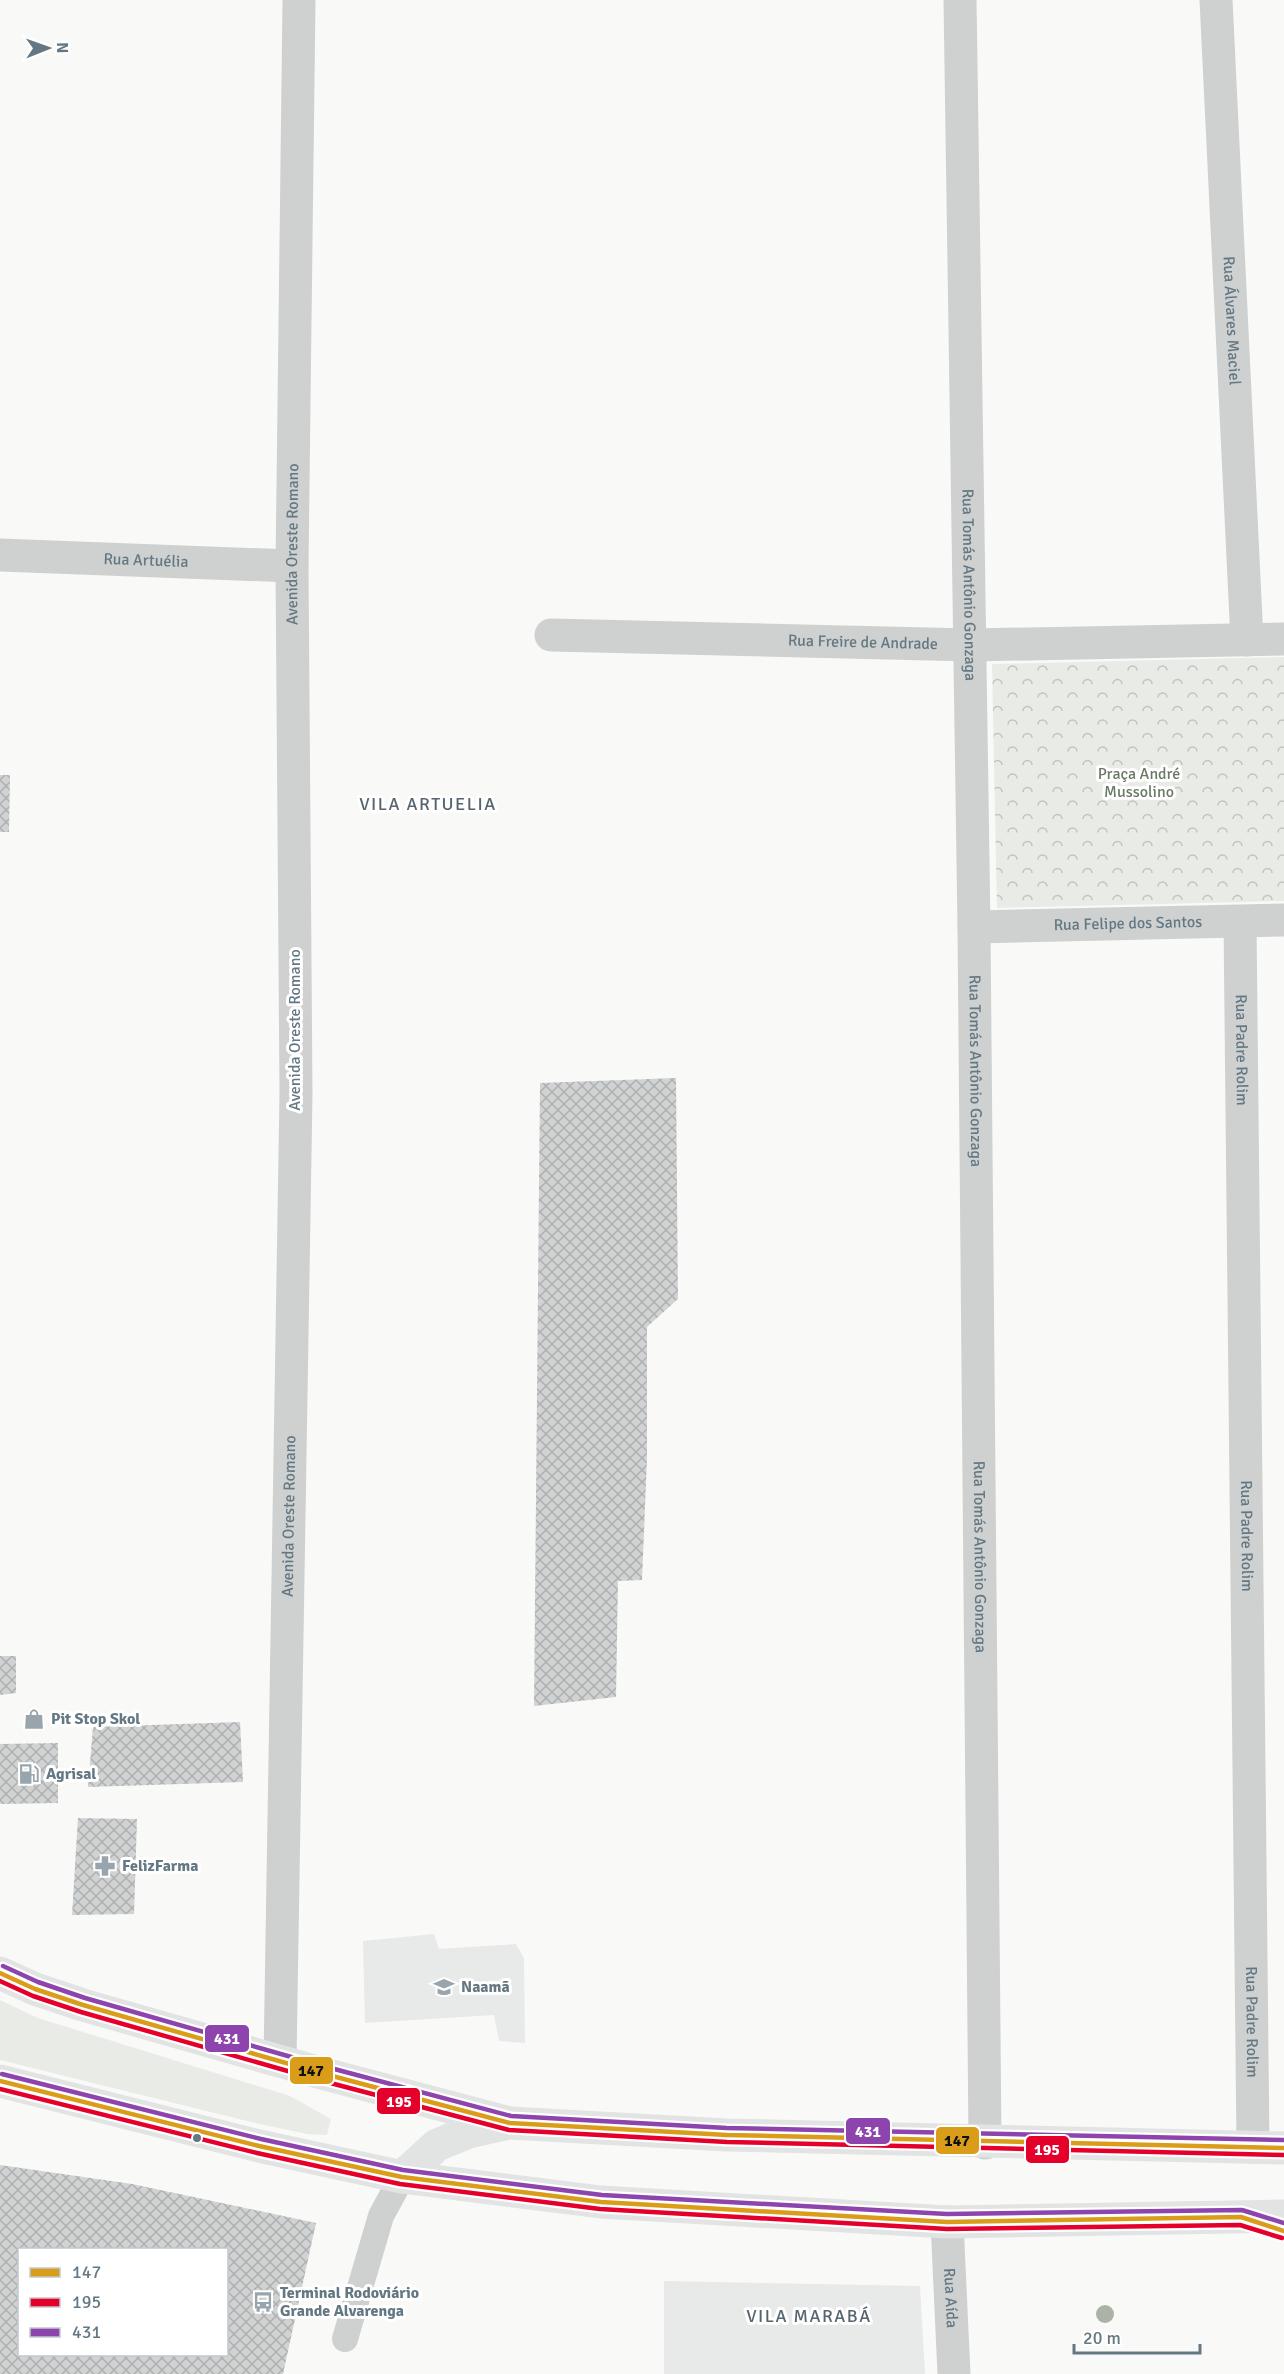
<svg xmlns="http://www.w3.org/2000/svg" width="1284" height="2374" font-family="Signika,sans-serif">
	<defs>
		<pattern id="park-crowns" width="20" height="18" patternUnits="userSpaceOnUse" patternTransform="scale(1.5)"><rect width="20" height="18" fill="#e9ece6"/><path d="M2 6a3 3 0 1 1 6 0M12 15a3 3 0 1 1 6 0" fill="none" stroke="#c0c4c0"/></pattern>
		<pattern id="building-cross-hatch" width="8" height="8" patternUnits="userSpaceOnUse" patternTransform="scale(1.5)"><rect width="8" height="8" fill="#d1d3d3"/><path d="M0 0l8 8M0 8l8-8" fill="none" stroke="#adb0b1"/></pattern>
	</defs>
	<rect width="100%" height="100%" fill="#f9f9f8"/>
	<!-- built -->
	<g fill="#e8e9e9">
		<polygon points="434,1934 439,1949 516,1944 524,1958 525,2043 499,2041 494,2015 365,2023 363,1941"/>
		<polygon points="664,2281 920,2286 925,2374 664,2374"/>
	</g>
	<!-- grass -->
	<polygon fill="#e9ece6" points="0,2000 38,2018 290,2096 331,2119 327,2135 307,2134 255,2123 0,2060"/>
	<!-- park -->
	<polygon fill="url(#park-crowns)" points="1284,657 1284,901 997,908 992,664"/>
	<!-- building -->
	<g fill="url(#building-cross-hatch)" fill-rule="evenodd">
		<polygon points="0,775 10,775 9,832 0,832"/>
		<polygon points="676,1078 678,1299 647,1327 647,1458 642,1580 618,1581 616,1697 534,1706 540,1083"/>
		<polygon points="0,1656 16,1656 16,1693 0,1695"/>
		<polygon points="240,1722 243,1782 88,1787 93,1727"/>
		<polygon points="58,1743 58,1803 0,1804 0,1744"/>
		<polygon points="78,1818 137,1819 134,1914 72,1915"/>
		<path d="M0,2165L132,2184L316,2223L283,2374H0ZM20,2250H226V2354H20Z"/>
	</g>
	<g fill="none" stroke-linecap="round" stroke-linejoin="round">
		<!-- service -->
		<polyline stroke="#cfd1d1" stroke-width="26" points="345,2339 381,2216 402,2177"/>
		<!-- minor -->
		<g stroke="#cfd1d1" stroke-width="33">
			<path id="s1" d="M960,0L974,927L985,2143"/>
			<path id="s2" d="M1216,0L1247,640"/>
			<path id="s3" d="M0,555L292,566"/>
			<path id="s4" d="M551,635L971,645L1284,639"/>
			<path id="s5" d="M1240,922L1253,2147"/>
			<path id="s6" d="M974,927L1284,920"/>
			<path id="s7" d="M280,2060L296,1094L292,566L299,0"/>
			<path id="s8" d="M947,2222L954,2374"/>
		</g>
		<!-- primary -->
		<g stroke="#e2e3e3" stroke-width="33">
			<polyline points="0,1973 35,1989 83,2005 321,2073 510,2123 727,2135 1284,2148"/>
			<polyline points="0,2081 259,2146 402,2177 601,2202 947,2222 1284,2216"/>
			<polyline points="402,2177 437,2145 469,2132 505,2124"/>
		</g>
		<!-- bus-1 casing -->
		<g stroke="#fff" stroke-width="9">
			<g id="bus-1">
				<polyline points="0,1973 35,1989 83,2005 321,2073 510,2123 727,2135 1284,2148"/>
				<polyline points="0,2081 259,2146 402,2177 601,2202 947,2222 1241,2217 1284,2231"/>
			</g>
		</g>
		<!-- bus-2 casing -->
		<g stroke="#fff" stroke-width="9">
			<g id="bus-2">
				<polyline points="0,1981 33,1996 81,2012 319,2080 509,2130 727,2142 1284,2155"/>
				<polyline points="0,2089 257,2153 400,2184 600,2209 947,2229 1240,2225 1282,2238"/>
			</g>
		</g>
		<!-- bus-3 casing -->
		<g stroke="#fff" stroke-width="9">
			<g id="bus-3">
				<polyline points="3,1966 38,1982 85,1998 323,2066 511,2116 727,2128 1284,2140"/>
				<polyline points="2,2074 261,2139 403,2170 602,2195 947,2214 1242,2210 1284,2223"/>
			</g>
		</g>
		<!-- bus-1 -->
		<use href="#bus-1" stroke="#da9d1a" stroke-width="4.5"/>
		<!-- bus-2 -->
		<use href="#bus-2" stroke="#e4002b" stroke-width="4.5"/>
		<!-- bus-3 -->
		<use href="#bus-3" stroke="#8e44ad" stroke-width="4.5"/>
	</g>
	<!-- trees -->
	<circle fill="#aab3a6" cx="1105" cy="2314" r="9"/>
	<!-- icons -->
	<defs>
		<g id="shop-bare" transform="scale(1.62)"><path d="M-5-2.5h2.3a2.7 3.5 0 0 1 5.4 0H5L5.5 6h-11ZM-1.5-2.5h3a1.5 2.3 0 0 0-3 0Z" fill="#98a5ac" stroke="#fff" stroke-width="2.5" paint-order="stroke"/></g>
		<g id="fuel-bare" transform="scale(1.62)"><path d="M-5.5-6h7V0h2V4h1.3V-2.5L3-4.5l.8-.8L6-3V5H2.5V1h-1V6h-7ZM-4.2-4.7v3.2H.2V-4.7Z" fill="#98a5ac" stroke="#fff" stroke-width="2.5" paint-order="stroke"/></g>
		<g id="pharmacy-bare" transform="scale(1.62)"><path d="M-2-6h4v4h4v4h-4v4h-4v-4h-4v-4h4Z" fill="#98a5ac" stroke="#fff" stroke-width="2.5" paint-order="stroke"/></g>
		<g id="school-bare" transform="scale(1.62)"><path d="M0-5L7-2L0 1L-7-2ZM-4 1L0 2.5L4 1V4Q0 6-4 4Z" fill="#98a5ac" stroke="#fff" stroke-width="2.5" paint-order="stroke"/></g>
		<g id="bus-bare" transform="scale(1.62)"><path d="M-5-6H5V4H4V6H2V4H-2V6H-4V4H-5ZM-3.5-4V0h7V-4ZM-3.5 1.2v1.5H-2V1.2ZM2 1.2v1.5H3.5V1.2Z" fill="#98a5ac" stroke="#fff" stroke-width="2.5" paint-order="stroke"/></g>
	</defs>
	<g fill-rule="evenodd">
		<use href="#shop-bare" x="34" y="1719"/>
		<use href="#fuel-bare" x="29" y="1774"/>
		<use href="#pharmacy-bare" x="105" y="1866"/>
		<use href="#school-bare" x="444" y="1987"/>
		<use href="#bus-bare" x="263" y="2302"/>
	</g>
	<!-- markers -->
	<circle fill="#647883" stroke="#fff" stroke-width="2" cx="197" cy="2138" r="5"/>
	<g text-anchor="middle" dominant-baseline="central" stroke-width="6" stroke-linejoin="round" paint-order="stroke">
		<!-- street labels -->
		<g font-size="16" fill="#647883" stroke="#fff">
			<text stroke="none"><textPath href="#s2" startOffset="321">Rua Álvares Maciel</textPath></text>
			<text stroke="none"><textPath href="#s7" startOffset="1516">Avenida Oreste Romano</textPath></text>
			<text stroke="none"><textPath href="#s3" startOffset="146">Rua Artuélia</textPath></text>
			<text stroke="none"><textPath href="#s1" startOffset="585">Rua Tomás Antônio Gonzaga</textPath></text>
			<text stroke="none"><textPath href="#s4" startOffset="312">Rua Freire de Andrade</textPath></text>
			<text stroke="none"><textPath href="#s6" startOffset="154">Rua Felipe dos Santos</textPath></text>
			<text transform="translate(295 1030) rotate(-90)">Avenida Oreste Romano</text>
			<text stroke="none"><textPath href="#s5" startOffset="128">Rua Padre Rolim</textPath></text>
			<text stroke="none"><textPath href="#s1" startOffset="1071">Rua Tomás Antônio Gonzaga</textPath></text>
			<text stroke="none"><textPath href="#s7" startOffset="544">Avenida Oreste Romano</textPath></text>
			<text stroke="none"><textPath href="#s5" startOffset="614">Rua Padre Rolim</textPath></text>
			<text stroke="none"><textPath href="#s1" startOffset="1557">Rua Tomás Antônio Gonzaga</textPath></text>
			<text stroke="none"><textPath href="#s5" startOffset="1100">Rua Padre Rolim</textPath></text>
			<text stroke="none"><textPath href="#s8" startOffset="76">Rua Aída</textPath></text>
		</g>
		<!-- park labels -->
		<g font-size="16" fill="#697a63" stroke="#fff">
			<text x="1139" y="774">Praça André<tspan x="1139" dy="18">Mussolino</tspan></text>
		</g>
		<!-- poi labels -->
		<g font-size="16" font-weight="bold" fill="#647883" stroke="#fff" text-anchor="start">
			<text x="51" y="1719">Pit Stop Skol</text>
			<text x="46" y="1774">Agrisal</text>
			<text x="122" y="1866">FelizFarma</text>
			<text x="461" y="1987">Naamã</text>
			<text x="280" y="2293">Terminal Rodoviário<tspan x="280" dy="18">Grande Alvarenga</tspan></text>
		</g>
		<!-- neighbourhood labels -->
		<g font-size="18" letter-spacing="1.5" fill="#56656e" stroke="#fff">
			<text x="428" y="804">VILA ARTUELIA</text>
			<text x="809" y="2316">VILA MARABÁ</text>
		</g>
	</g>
	<g stroke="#fff" stroke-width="2">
		<rect x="204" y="2024" width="46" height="29" rx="6" fill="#8e44ad"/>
		<rect x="289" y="2056" width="45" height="29" rx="6" fill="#da9d1a"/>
		<rect x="376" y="2087" width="45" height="28" rx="6" fill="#e4002b"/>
		<rect x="845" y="2117" width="46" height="28" rx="6" fill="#8e44ad"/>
		<rect x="935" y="2126" width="45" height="29" rx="6" fill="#da9d1a"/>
		<rect x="1025" y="2135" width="45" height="29" rx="6" fill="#e4002b"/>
	</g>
	<g font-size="16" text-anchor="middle" font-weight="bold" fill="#fff">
		<text x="227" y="2044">431</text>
		<text x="399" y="2107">195</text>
		<text x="868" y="2137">431</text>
		<text x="1047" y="2155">195</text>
	</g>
	<g font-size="16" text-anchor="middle" font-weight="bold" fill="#111">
		<text x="311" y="2076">147</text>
		<text x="957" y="2146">147</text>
	</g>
	<!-- legend -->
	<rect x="18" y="2248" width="210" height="108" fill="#ffffff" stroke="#c1c9cd" stroke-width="1.5"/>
	<rect x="30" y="2268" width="30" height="9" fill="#da9d1a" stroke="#c1c9cd" stroke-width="1.5"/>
	<text x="72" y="2278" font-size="18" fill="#647883">147</text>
	<rect x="30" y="2298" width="30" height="9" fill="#e4002b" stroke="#c1c9cd" stroke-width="1.5"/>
	<text x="72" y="2308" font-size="18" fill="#647883">195</text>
	<rect x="30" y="2328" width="30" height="9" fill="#8e44ad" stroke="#c1c9cd" stroke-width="1.5"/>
	<text x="72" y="2338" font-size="18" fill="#647883">431</text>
	<!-- north arrow -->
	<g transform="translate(48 48) rotate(89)" stroke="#ffffff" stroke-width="4.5" paint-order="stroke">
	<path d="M0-4.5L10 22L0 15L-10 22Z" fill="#647883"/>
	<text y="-9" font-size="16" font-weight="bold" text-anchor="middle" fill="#647883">N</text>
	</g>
	<!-- scale -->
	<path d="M1074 2344v9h126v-9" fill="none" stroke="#647883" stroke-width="3"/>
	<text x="1083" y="2344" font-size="18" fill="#647883" stroke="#ffffff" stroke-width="4.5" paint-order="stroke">20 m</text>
</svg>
